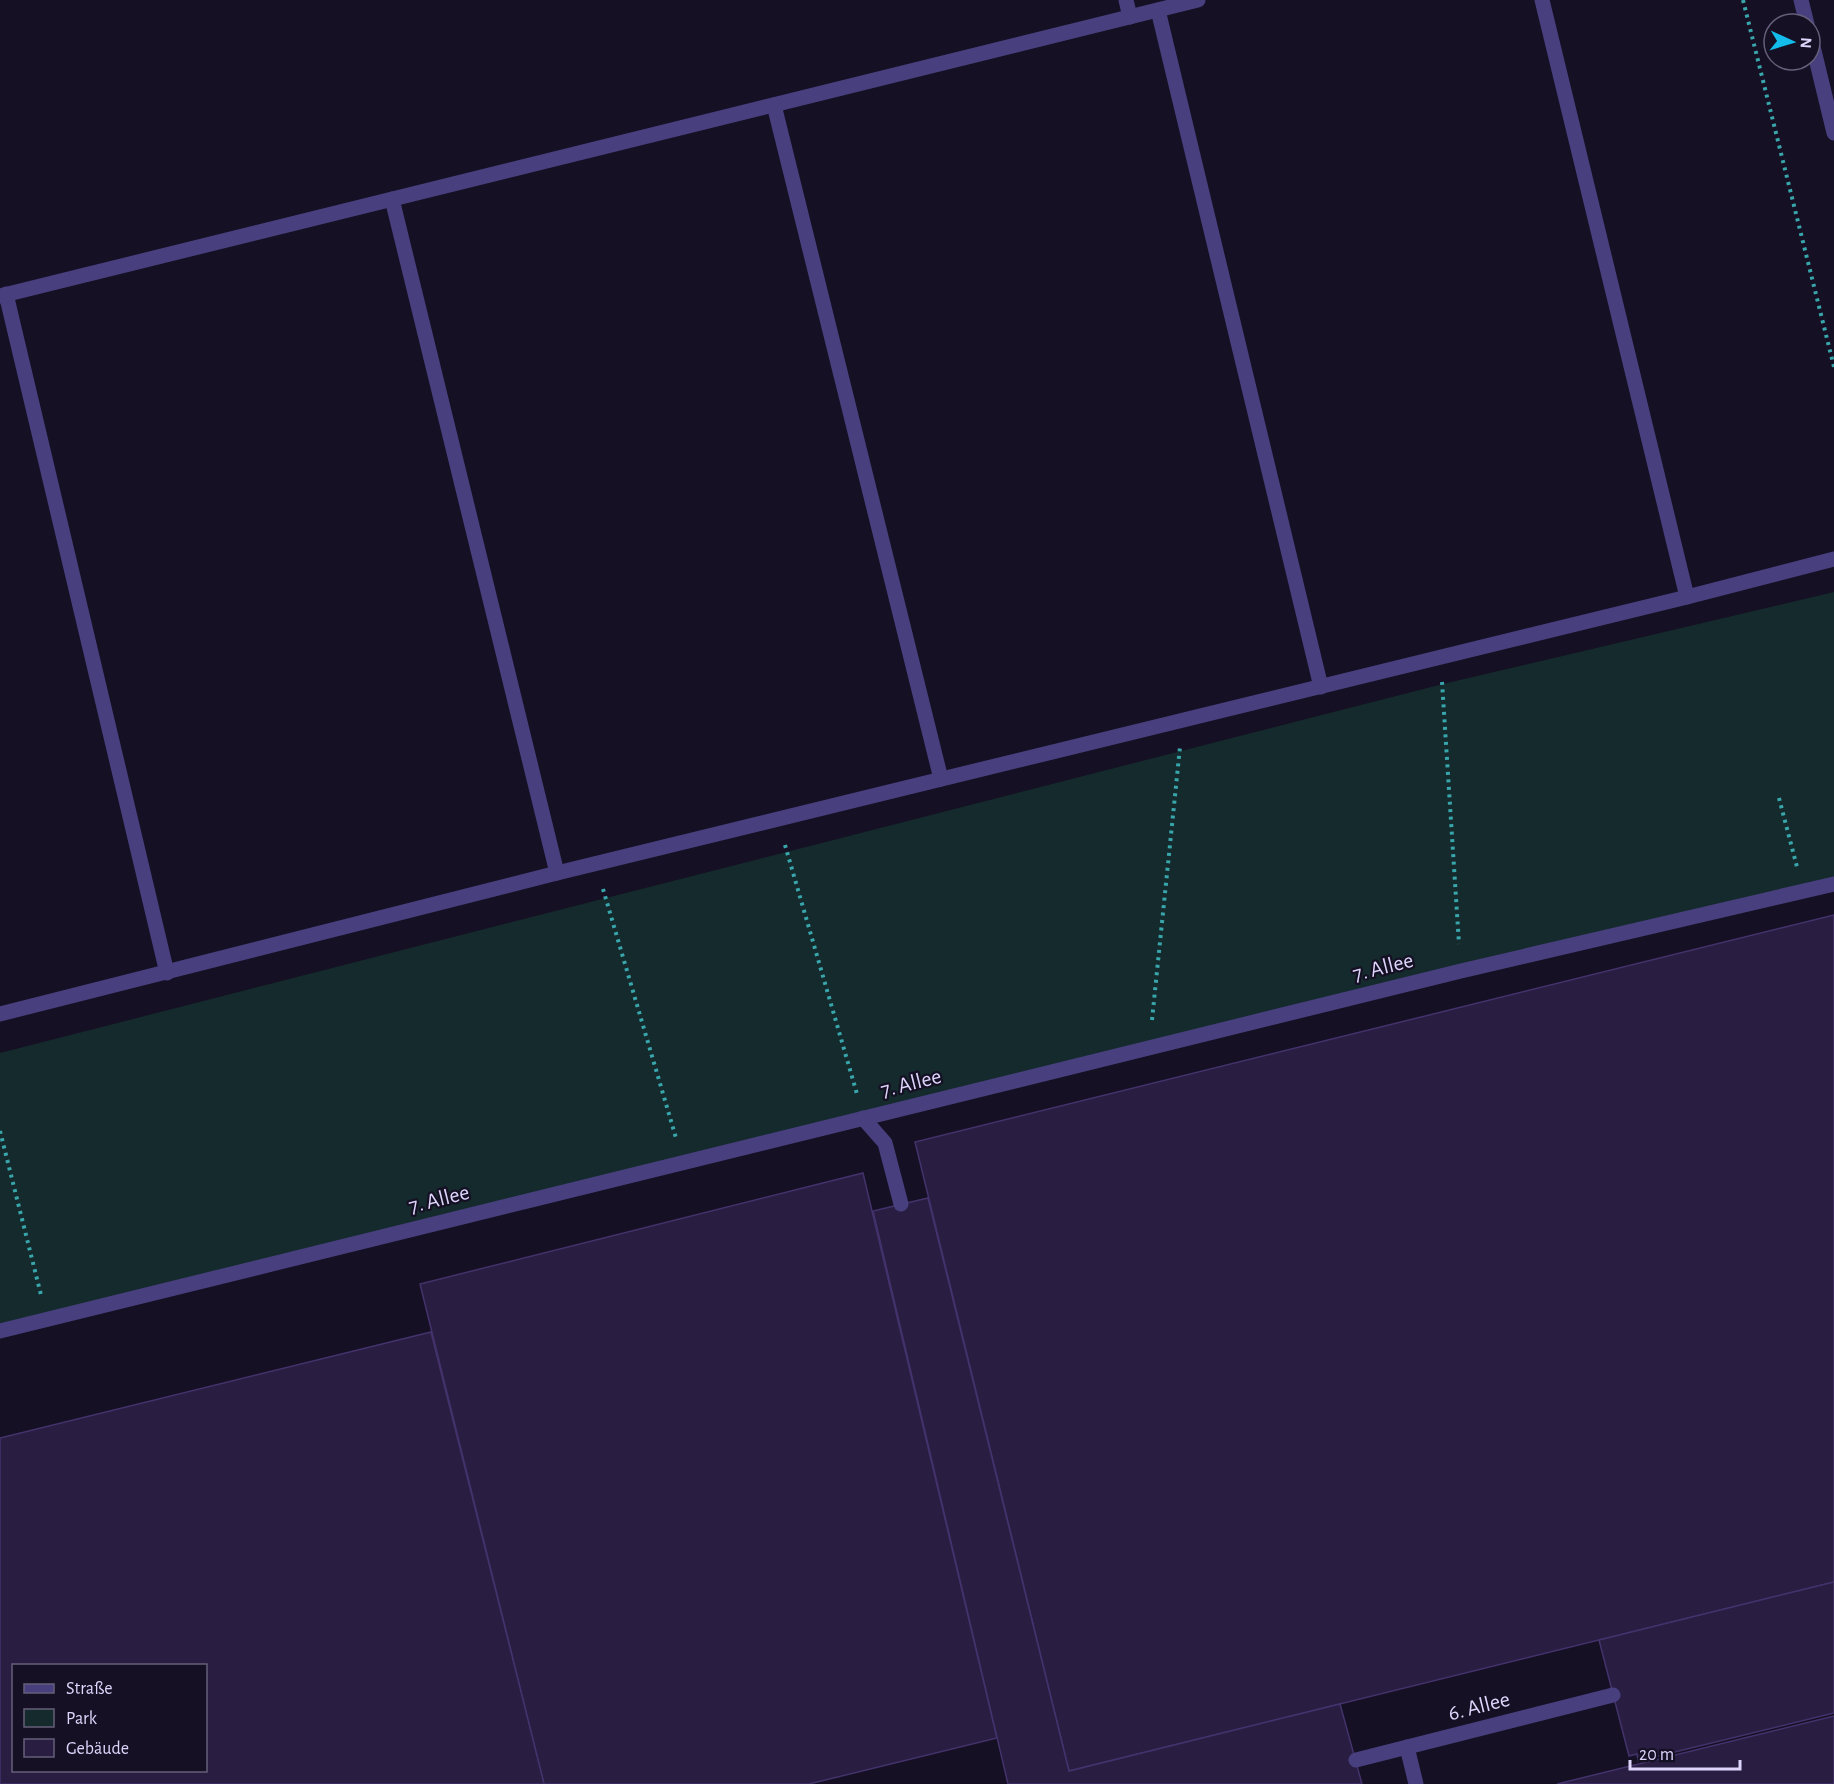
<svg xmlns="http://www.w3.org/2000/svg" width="1834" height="1784" font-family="'Alegreya Sans',sans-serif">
	<rect width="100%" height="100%" fill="#151023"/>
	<!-- green -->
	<polygon fill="#142a2c" points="1834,592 1834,884 0,1331 0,1053 1443,684"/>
	<!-- building -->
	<g fill="#291e42" stroke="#44326c" stroke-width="1.5" fill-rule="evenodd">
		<polygon points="1834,915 1834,1582 1069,1771 915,1142"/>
		<polygon points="863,1173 997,1738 809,1784 544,1784 420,1284"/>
		<polygon points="928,1198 1069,1771 1340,1704 1362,1784 1008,1784 873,1211"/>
		<path d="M431,1332L544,1784H0V1438ZM14,1666H206V1770H14Z"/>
		<polygon points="1834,1582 1834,1713 1638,1761 1637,1754 1629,1756 1599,1640"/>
		<polygon points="1834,1716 1834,1784 1557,1784"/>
	</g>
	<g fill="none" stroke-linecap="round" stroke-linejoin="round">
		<!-- path -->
		<g stroke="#39a6ac" stroke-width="4" stroke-dasharray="3 4.5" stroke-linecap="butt">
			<polyline points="1743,0 1834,367"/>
			<polyline points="1442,682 1459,944"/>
			<polyline points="1779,798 1797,867"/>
			<polyline points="785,845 857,1094"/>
			<polyline points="603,889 676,1138"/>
			<polyline points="1152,1020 1180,747"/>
			<polyline points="0,1131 41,1295"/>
		</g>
		<!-- service -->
		<g stroke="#483f7e" stroke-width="15">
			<polyline points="1126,0 1130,17"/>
			<polyline points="1542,0 1687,597"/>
			<polyline points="1158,10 1321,687"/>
			<polyline points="774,105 941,779"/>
			<polyline points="392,199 557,873"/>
			<polyline points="6,294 167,973"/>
			<polyline points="0,296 1198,0"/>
			<polyline points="0,1014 557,873 1687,597 1834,559"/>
			<polyline points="863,1118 885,1143 901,1204"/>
			<polyline points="0,1331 1461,971 1834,884"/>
			<polyline points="1407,1747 1416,1784"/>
			<polyline points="1356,1760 1613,1695"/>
		</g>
		<!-- minor -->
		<g stroke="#483f7e" stroke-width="15">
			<polyline points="1801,0 1807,24"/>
			<polyline points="1810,34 1834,133"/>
		</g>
	</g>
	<g text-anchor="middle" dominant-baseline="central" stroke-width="4.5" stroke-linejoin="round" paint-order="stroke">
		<!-- street labels -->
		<g font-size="22" fill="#ded5fc" stroke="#151023">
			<text transform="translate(1383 967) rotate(-14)">7. Allee</text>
			<text transform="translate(911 1083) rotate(-14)">7. Allee</text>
			<text transform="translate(439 1199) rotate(-14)">7. Allee</text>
			<text transform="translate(1479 1706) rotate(-14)">6. Allee</text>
		</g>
	</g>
	<!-- legend -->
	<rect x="12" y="1664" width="195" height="108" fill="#151023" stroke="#655f7a" stroke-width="1.5"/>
	<rect x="24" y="1684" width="30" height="9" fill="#483f7e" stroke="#655f7a" stroke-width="1.5"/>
	<text x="66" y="1694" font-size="18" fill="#ded5fc">Straße</text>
	<rect x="24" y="1709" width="30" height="18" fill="#142a2c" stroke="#655f7a" stroke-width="1.5"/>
	<text x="66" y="1724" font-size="18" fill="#ded5fc">Park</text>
	<rect x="24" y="1739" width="30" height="18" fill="#291e42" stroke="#655f7a" stroke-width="1.5"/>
	<text x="66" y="1754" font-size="18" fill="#ded5fc">Gebäude</text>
	<!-- north arrow -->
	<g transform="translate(1792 42) rotate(94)"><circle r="28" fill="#151023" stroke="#655f7a" stroke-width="1.5"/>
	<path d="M0-4.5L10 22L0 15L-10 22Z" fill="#13bcea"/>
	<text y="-9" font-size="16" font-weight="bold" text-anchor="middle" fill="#ded5fc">N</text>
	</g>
	<!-- scale -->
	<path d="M1630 1760v9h110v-9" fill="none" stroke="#ded5fc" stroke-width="3"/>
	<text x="1639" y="1760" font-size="18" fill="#ded5fc" stroke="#151023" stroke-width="4.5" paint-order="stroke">20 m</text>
</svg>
